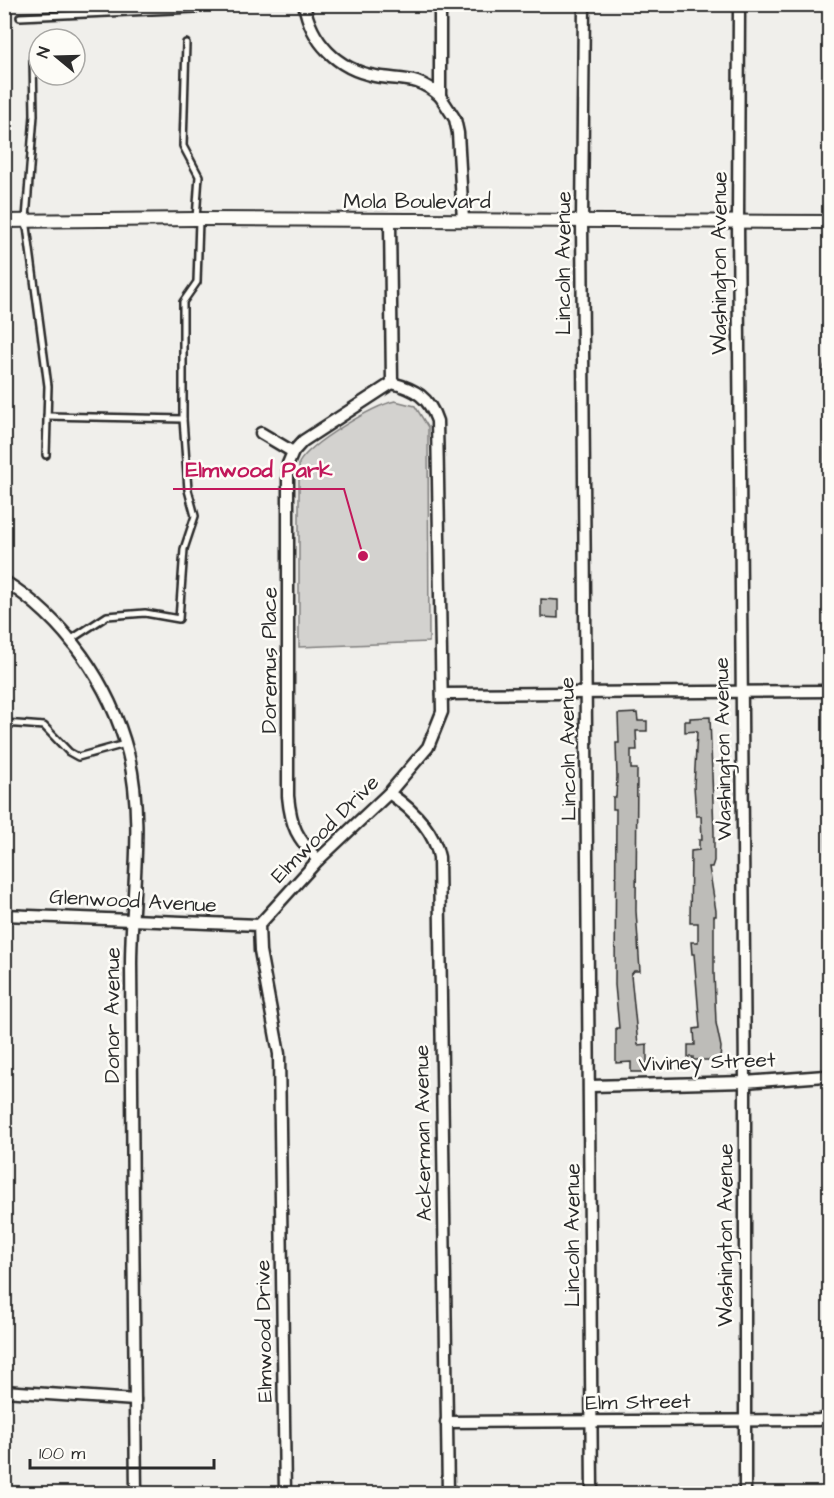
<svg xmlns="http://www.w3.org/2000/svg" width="834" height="1498" font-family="'Architects Daughter',sans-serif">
	<rect width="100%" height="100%" fill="#f0efeb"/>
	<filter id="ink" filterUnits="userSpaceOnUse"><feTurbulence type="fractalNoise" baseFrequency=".0167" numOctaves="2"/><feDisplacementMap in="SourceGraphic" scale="12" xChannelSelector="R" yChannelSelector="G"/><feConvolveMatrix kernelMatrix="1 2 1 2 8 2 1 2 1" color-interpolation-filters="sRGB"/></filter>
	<g filter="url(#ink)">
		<!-- green -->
		<g fill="#d3d2cf" stroke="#7f7e7d" stroke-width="1.5">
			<polygon points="829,114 829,188 822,175"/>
			<polygon points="829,356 830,1416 829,1416 823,368"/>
			<path d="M395,401L415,406L428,427L429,642L299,647V463C310,443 373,406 395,401Z"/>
		</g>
		<!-- building -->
		<g fill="#bdbcb8" stroke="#2b2b2b" stroke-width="1.5">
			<polygon points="541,599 558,600 558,618 541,617"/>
			<polygon points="637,713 638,721 647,721 647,731 636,731 637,750 631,750 631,769 637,769 636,911 640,971 634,971 631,975 638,1045 647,1044 647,1063 645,1064 645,1072 631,1072 631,1062 616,1063 616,1028 619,1028 615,985 616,809 613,809 613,797 616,797 617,777 616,743 619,743 618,714"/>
			<polygon points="710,717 714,832 714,861 712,867 709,867 716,911 716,916 714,916 714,973 716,1023 721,1047 720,1060 693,1060 693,1057 688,1057 688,1045 695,1045 694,1029 700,1028 694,954 692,954 691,942 698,942 698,923 690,923 691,851 699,850 699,840 702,840 701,816 696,816 694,786 697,731 685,732 685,721 690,721 690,718"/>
		</g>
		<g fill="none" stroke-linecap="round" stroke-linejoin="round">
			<!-- service casing -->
			<g stroke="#2b2b2b" stroke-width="10">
				<g id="service">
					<polyline points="20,17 196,9 199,4"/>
					<polyline points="186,43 183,146 199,176 196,219"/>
					<polyline points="33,58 34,115 26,219 48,386 46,455"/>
					<polyline points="47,416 183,419"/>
					<polyline points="70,640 107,616 145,613 179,619 184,549 195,516 188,490 183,419 183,302 197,282 199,220"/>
					<polyline points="4,723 44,726 69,752 78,757 125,744"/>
				</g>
			</g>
			<!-- minor casing -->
			<g stroke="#2b2b2b" stroke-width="15">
				<g id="minor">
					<path d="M304,4C311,42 337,69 375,76C403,81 416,75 440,96"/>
					<polyline points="440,4 440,96 455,119 458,133 463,220"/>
					<polyline points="584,4 582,222 592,1494"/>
					<polyline points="739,4 738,222 745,1082 745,1494"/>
					<polyline points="261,433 293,452"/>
					<path d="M4,581C65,619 110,684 128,753C145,821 131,895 131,964C133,1141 133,1317 136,1494"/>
					<polyline points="442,694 830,691"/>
					<path d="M389,793C412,809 434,830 439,857L448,1494"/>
					<path d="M318,860C297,838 291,827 288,796V464L293,452L303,441L392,383"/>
					<polyline points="4,915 259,925"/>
					<polyline points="591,1086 745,1082 825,1076"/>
					<polyline points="4,1391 135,1400"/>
					<polyline points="446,1422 819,1420 830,1417"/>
					<path d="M285,1494L279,1054L260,951L259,925L318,860L389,793L428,747L442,712L437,421C429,397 415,389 392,383L390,222"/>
				</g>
			</g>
			<!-- tertiary casing -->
			<g stroke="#2b2b2b" stroke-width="16">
				<polyline id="tertiary" points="4,221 196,219 830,222"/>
			</g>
			<!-- service -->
			<use href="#service" stroke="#fdfcf7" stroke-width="5"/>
			<!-- minor -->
			<use href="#minor" stroke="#fdfcf7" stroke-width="10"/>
			<!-- tertiary -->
			<use href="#tertiary" stroke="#fdfcf7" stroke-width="12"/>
		</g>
	</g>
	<g text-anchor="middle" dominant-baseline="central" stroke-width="5" stroke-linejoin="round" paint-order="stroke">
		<!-- street labels -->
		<g font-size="21" fill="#2b2b2b" stroke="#fdfcf7">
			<text x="417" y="201">Mola Boulevard</text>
			<text transform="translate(563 263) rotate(-90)">Lincoln Avenue</text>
			<text transform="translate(719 263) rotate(-90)">Washington Avenue</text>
			<text transform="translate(269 660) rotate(-90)">Doremus Place</text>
			<text transform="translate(568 749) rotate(-91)">Lincoln Avenue</text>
			<text transform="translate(723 749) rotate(-91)">Washington Avenue</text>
			<text transform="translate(325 829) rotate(-45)">Elmwood Drive</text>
			<text transform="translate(133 901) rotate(3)">Glenwood Avenue</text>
			<text transform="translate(112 1015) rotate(-90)">Donor Avenue</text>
			<text transform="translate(707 1062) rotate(-2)">Viviney Street</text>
			<text transform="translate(423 1133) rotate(-91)">Ackerman Avenue</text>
			<text transform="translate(572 1235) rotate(-90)">Lincoln Avenue</text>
			<text transform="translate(725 1235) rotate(-90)">Washington Avenue</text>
			<text transform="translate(264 1331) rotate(-91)">Elmwood Drive</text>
			<text transform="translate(638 1402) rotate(-1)">Elm Street</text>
		</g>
	</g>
	<!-- callouts -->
	<path fill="none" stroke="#c2185b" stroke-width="2" d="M363 556L344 489H173"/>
	<circle fill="#c2185b" stroke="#fdfcf7" stroke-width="2" cx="363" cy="556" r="6"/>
	<g font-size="22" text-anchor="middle" font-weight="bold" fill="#c2185b" stroke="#fdfcf7" stroke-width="5" stroke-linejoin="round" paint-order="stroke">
		<text x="259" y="477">Elmwood Park</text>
	</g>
	<!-- margin -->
	<rect width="834" height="1498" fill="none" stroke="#fdfcf7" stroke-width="24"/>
	<rect x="12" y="12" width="810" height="1474" fill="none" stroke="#2b2b2b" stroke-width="2" filter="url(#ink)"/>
	<!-- north arrow -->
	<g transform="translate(57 57) rotate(289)"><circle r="28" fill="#fdfcf7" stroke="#a9a8a5" stroke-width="1.5"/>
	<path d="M0-4.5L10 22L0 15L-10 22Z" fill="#2b2b2b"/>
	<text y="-9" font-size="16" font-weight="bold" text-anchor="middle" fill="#2b2b2b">N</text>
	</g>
	<!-- scale -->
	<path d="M30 1459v9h184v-9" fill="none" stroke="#2b2b2b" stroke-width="3"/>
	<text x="39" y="1459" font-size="18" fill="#2b2b2b" stroke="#fdfcf7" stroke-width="4.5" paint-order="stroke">100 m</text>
</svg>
